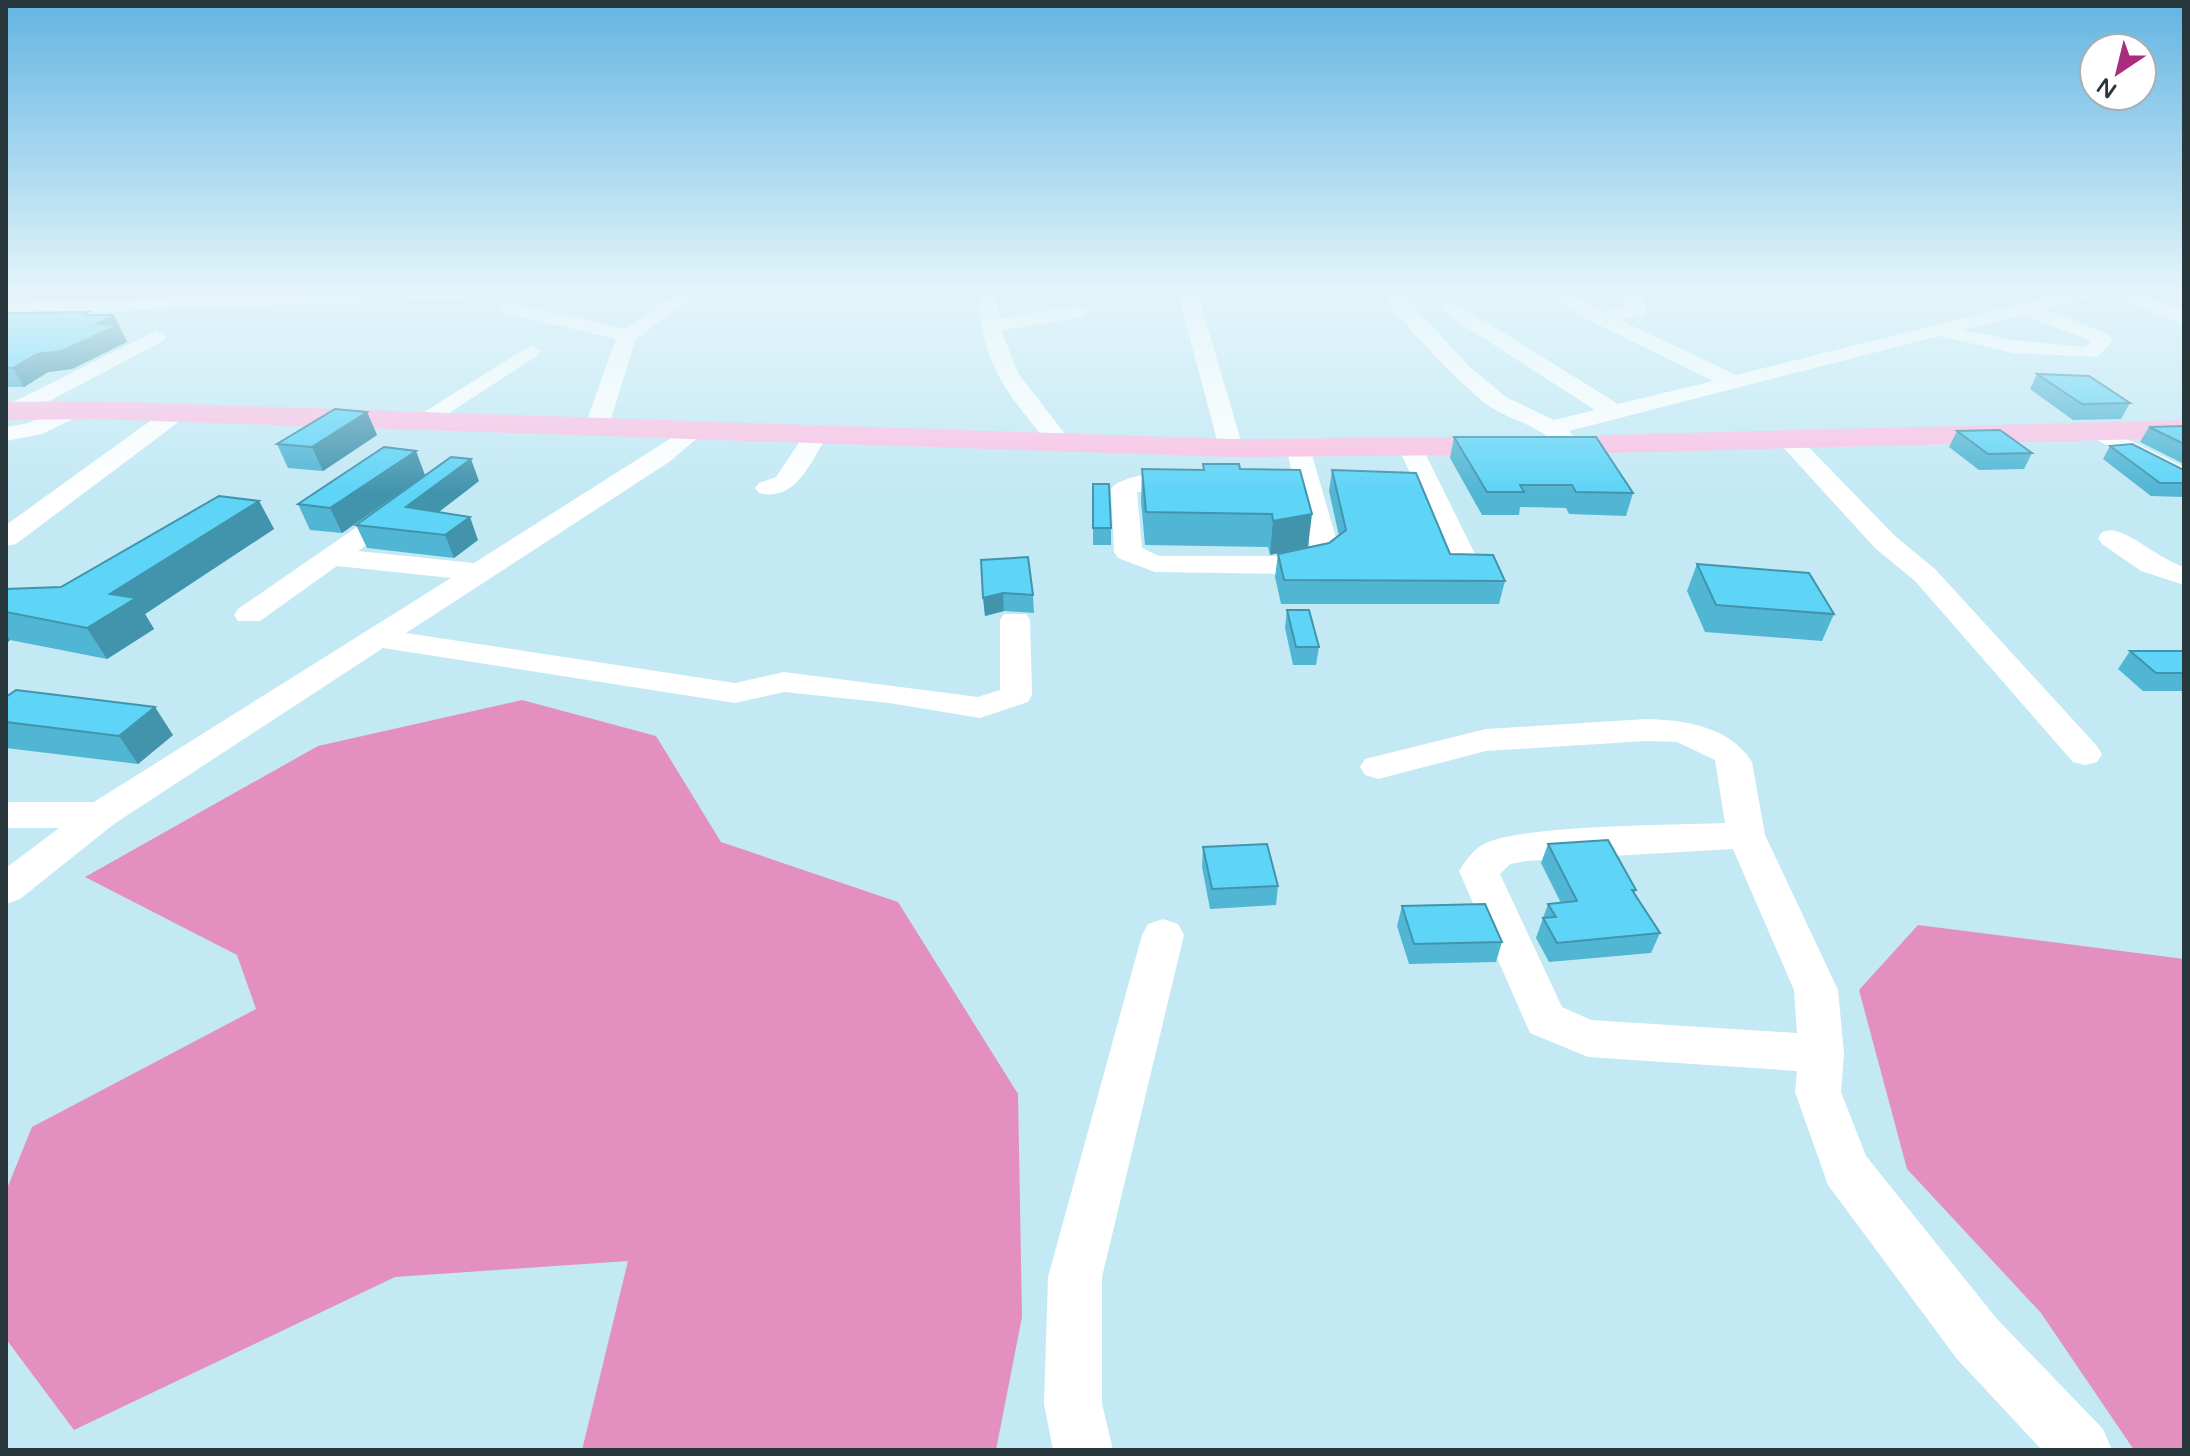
<svg xmlns="http://www.w3.org/2000/svg" width="2190" height="1456" font-family="'Varela Round',sans-serif">
	<rect width="100%" height="100%" fill="#c3e9f5"/>
	<!-- green -->
	<polygon fill="#fcb7dd" points="6,288 789,288 6,315"/>
	<!-- forest -->
	<g fill="#e390c0">
		<polygon points="522,700 656,736 721,842 898,902 1018,1094 1022,1317 996,1450 582,1450 628,1261 395,1277 74,1430 6,1339 6,1191 32,1127 256,1009 237,955 85,877 318,746"/>
		<polygon points="1918,925 2184,959 2184,1450 2134,1450 2041,1313 1907,1169 1859,990"/>
	</g>
	<g fill="none" stroke-linecap="round" stroke-linejoin="round">
		<!-- minor -->
		<g fill="#fff" fill-rule="evenodd">
			<polygon points="435,288 611,288 602,294 6,315 6,303"/>
			<path d="M978,288H996L999,318L1080,306L1090,312L1080,318L1001,330L1018,373L1072,443L1068,448H1052C1006,392 979,362 978,288Z"/>
			<polygon points="1185,288 1203,288 1201,304 1243,448 1240,453 1222,453 1219,448 1181,304"/>
			<path d="M1379,288H1397L1468,365L1506,397L1554,420L1595,410L1443,312L1440,308L1443,304H1457L1618,404L1713,381L1593,322L1545,294L1544,288H1562L1603,312L1626,307L1624,288H1642L1646,311L1643,315L1620,320L1736,375L2083,288H2124L2184,311V324L2105,294L2044,309L2109,334L2113,341L2097,357L2014,353L1939,336L1569,431L1581,445L1569,452C1557,449 1551,437 1539,431C1523,421 1505,417 1489,406C1466,390 1391,313 1379,288ZM2023,315L2091,341L2085,347L2014,340L1962,330Z"/>
			<polygon points="684,289 693,295 691,299 636,339 608,428 596,435 584,428 616,339 501,312 498,308 508,302 624,329"/>
			<polygon points="156,331 166,337 163,341 23,415 6,413 7,405"/>
			<polygon points="531,345 541,351 538,355 428,427 412,427 408,422"/>
			<polygon points="71,404 79,406 82,411 79,416 42,434 6,441 6,427 28,423"/>
			<polygon points="176,406 184,408 187,413 184,418 16,544 6,546 6,525 168,408"/>
			<polygon points="695,423 707,430 669,462 406,633 735,683 784,672 978,697 1000,690 1000,620 1004,614 1026,614 1030,620 1032,695 1028,702 980,718 889,703 784,692 735,703 383,648 114,824 20,899 6,904 6,868 59,828 6,828 6,802 94,802 451,578 337,566 260,621 238,621 234,615 238,609 390,504 408,504 412,510 408,516 358,551 474,563"/>
			<polygon points="2097,424 2184,467 2184,485 2089,436 2085,431 2089,426"/>
			<path d="M816,427L828,434C812,460 796,503 759,493L755,488L759,483L776,477L808,429Z"/>
			<polygon points="1788,432 1796,434 1895,536 1935,569 2097,746 2102,754 2097,762 2085,765 2073,762 1915,581 1875,548 1780,444 1776,439 1780,434"/>
			<polygon points="1410,440 1422,447 1478,560 1474,566 1454,566 1450,560 1398,447"/>
			<path d="M1298,441L1310,448L1340,552L1320,569L1288,574L1155,572L1118,558L1114,552L1111,489C1123,472 1187,467 1199,483L1186,491L1137,492L1142,548L1159,556H1302L1311,549L1286,448Z"/>
			<path d="M2112,530C2137,536 2158,558 2184,567V585L2141,571L2102,544L2098,538L2102,532Z"/>
			<path d="M1646,719C1685,720 1729,726 1752,762L1765,835L1838,990L1844,1054L1841,1092L1866,1156L1997,1319L2103,1429L2112,1450H2042L1957,1359L1828,1185L1795,1092L1797,1071L1588,1057L1530,1033L1459,871C1465,861 1474,849 1484,844C1517,825 1679,825 1725,823L1715,760L1677,742L1646,741L1486,751L1378,779L1365,775L1360,767L1365,759L1486,729ZM1733,849L1794,990L1797,1033L1591,1020L1562,1007L1500,874L1510,864L1526,861Z"/>
			<polygon points="1163,919 1178,924 1184,935 1102,1277 1102,1404 1113,1450 1053,1450 1044,1404 1048,1277 1142,935 1148,924"/>
		</g>
		<!-- major -->
		<polygon fill="#fcc1e3" fill-rule="evenodd" points="94,401 1231,439 1569,436 2184,420 2184,438 1569,454 1231,457 94,419 6,420 6,402"/>
	</g>
	<!-- wall -->
	<g fill="#51b6d4">
		<polygon points="6,313 114,315 127,342 72,369 48,372 24,387 6,387"/>
		<polygon points="2037,374 2130,403 2121,419 2073,420 2030,389"/>
		<polygon points="367,412 377,435 323,471 288,468 277,444"/>
		<polygon points="2184,426 2184,464 2140,442 2149,427"/>
		<polygon points="1957,431 2032,453 2024,469 1979,470 1949,447"/>
		<polygon points="1454,437 1633,493 1626,516 1569,514 1566,508 1520,507 1519,515 1482,515 1450,458"/>
		<polygon points="2110,446 2184,470 2184,497 2151,496 2103,459"/>
		<polygon points="1203,464 1240,469 1300,470 1270,555 1268,547 1145,545 1141,501 1142,469 1203,470"/>
		<polygon points="1332,470 1450,554 1505,581 1499,604 1281,604 1275,577 1278,554 1329,543 1339,536 1329,491"/>
		<polygon points="425,475 342,533 310,530 298,504"/>
		<polygon points="479,481 439,512 478,540 454,558 367,548 356,525"/>
		<polygon points="1093,484 1111,528 1111,545 1093,545"/>
		<polygon points="259,501 274,529 145,614 154,629 107,659 10,640 6,644 6,589 61,587"/>
		<polygon points="981,560 1033,595 1034,613 1004,611 985,616"/>
		<polygon points="1697,564 1834,614 1822,641 1705,632 1687,591"/>
		<polygon points="1287,610 1319,647 1316,665 1293,665 1285,628"/>
		<polygon points="2130,651 2184,651 2184,691 2143,691 2118,669"/>
		<polygon points="6,697 173,735 138,764 6,748"/>
		<polygon points="1548,844 1636,890 1634,894 1660,933 1651,953 1549,962 1536,938 1548,904 1561,903 1541,863"/>
		<polygon points="1203,847 1278,886 1276,905 1210,909 1202,867"/>
		<polygon points="1402,906 1502,942 1496,962 1409,964 1397,926"/>
	</g>
	<!-- shaded-wall -->
	<g fill="#4294ad">
		<polygon points="114,315 127,342 72,369 48,372 24,387 13,368 37,354 97,324"/>
		<polygon points="367,412 377,435 323,471 312,447"/>
		<polygon points="416,451 425,475 342,533 330,508"/>
		<polygon points="471,459 479,481 415,530 406,507"/>
		<polygon points="259,501 274,529 145,614 154,629 107,659 87,628 110,594"/>
		<polygon points="1312,514 1308,547 1270,555 1273,521"/>
		<polygon points="470,517 478,540 454,558 445,535"/>
		<polygon points="1003,593 1004,611 985,616 983,598"/>
		<polygon points="6,634 10,640 6,644"/>
		<polygon points="155,707 173,735 138,764 119,736"/>
	</g>
	<!-- building -->
	<g fill="#5ed4f7" stroke="#4294ad" stroke-width="2">
		<polygon points="89,312 84,315 114,315 97,324 118,325 62,351 37,354 13,368 6,368 6,313"/>
		<polygon points="2037,374 2089,376 2130,403 2082,404"/>
		<polygon points="335,409 367,412 312,447 277,444"/>
		<polygon points="2184,426 2184,444 2149,427"/>
		<polygon points="2000,430 2032,453 1988,454 1957,431"/>
		<polygon points="1454,437 1596,437 1633,493 1576,492 1572,485 1520,485 1524,492 1487,492"/>
		<polygon points="2132,444 2184,470 2184,483 2160,483 2110,446"/>
		<polygon points="384,447 416,451 330,508 298,504"/>
		<polygon points="451,457 471,459 406,507 470,517 445,535 356,525"/>
		<polygon points="1203,464 1239,464 1240,469 1300,470 1312,514 1273,521 1272,514 1146,512 1142,469 1204,470"/>
		<polygon points="1332,470 1416,473 1450,554 1493,555 1505,581 1284,580 1278,554 1329,543 1346,530"/>
		<polygon points="1093,484 1109,484 1111,528 1093,528"/>
		<polygon points="219,496 259,501 110,594 136,598 87,628 6,612 6,589 61,587"/>
		<polygon points="1028,557 1033,595 1003,593 983,598 981,560"/>
		<polygon points="1697,564 1809,573 1834,614 1716,605"/>
		<polygon points="1287,610 1309,610 1319,647 1296,647"/>
		<polygon points="2130,651 2184,651 2184,673 2156,673"/>
		<polygon points="16,690 155,707 119,736 6,722 6,697"/>
		<polygon points="1608,840 1636,890 1632,890 1660,933 1557,943 1543,918 1556,917 1548,904 1577,901 1548,844"/>
		<polygon points="1267,844 1278,886 1212,889 1203,847"/>
		<polygon points="1485,904 1502,942 1414,944 1402,906"/>
	</g>
	<!-- sky -->
	<linearGradient id="sky" x2="0" y2="1"><stop stop-color="#62b4e2"/><stop offset="0.59" stop-color="#e4f5fa"/><stop offset="1" stop-color="#e4f5fa" stop-opacity="0"/></linearGradient>
	<rect width="2190" height="492" fill="url(#sky)"/>
	<!-- border -->
	<rect width="2190" height="1456" fill="none" stroke="#28373c" stroke-width="16"/>
	<!-- north arrow -->
	<g transform="translate(2118 72) rotate(215)"><circle r="38" fill="#ffffff" stroke="#a9afb1" stroke-width="2"/>
	<path d="M0-6L14 30L0 20L-14 30Z" fill="#a92c7f"/>
	<text y="-12" font-size="22" font-weight="bold" text-anchor="middle" fill="#28373c">N</text>
	</g>
</svg>
